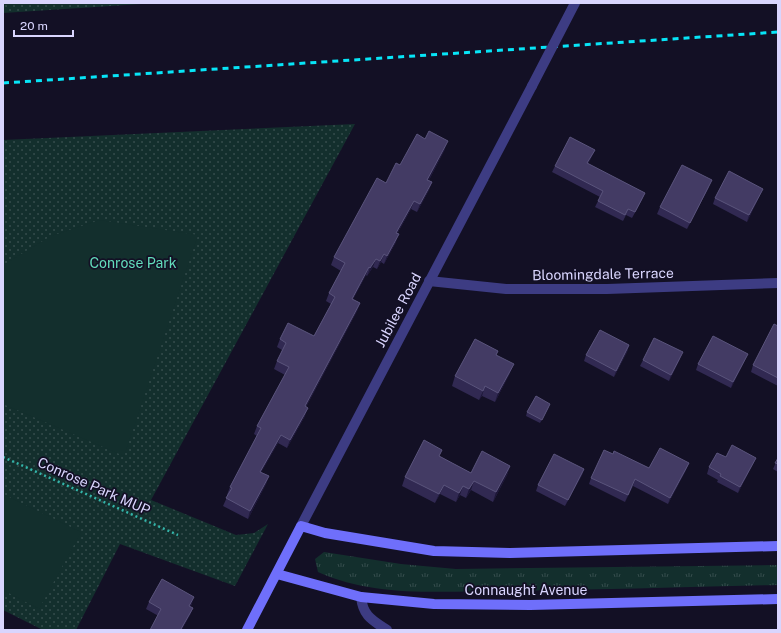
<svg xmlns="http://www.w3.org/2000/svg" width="781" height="633" font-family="'Public Sans',sans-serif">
	<defs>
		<pattern id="grass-tufts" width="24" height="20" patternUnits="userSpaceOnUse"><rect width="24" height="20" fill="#132f2d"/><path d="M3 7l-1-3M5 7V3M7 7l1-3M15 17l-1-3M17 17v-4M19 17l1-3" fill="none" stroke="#354c4c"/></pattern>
		<pattern id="park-dots" width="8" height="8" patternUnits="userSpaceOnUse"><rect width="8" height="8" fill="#132f2d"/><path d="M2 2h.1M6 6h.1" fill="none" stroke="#354c4c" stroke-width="1.8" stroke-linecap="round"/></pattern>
	</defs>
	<rect width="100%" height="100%" fill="#131025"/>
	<!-- grass -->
	<path fill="url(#grass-tufts)" d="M324,552L401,564L456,569L778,565V585C686,587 595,590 503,591C442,591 375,598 318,572L315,559Z"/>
	<!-- park -->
	<g fill="url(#park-dots)">
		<polygon points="3,3 157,3 3,13"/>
		<polygon points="355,124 151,500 236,535 254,533 268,524 235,586 120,544 76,630 43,630 3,610 3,140"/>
	</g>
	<!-- pitch -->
	<g fill="#132f2d">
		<polygon points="100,220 198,235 124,456 3,404 3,265 51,236"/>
		<polygon points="3,494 81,532 39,609 3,590"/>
	</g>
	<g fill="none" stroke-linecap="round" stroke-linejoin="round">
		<!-- path -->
		<polyline stroke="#33b4a9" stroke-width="2.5" stroke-dasharray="2 3" stroke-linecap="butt" points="3,457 178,535"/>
		<!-- minor -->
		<g stroke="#3d3c83" stroke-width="10">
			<polyline points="429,281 506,289 607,289 778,283"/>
			<path d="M361,597C363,616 372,620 387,630"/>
		</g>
		<!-- tertiary -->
		<polyline stroke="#3d3c83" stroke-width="10" points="301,526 532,86"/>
		<!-- secondary -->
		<g stroke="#6f6ffb" stroke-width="10">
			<polyline points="277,574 361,597 434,604 530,605 778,599"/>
			<polyline points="247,630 301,526 325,533 434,551 510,553 778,546"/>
		</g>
		<!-- rail -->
		<polyline stroke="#07e5f7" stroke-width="3" stroke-dasharray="6 5" stroke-linecap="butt" points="3,83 778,32"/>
		<!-- tertiary-bridge -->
		<polyline stroke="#3d3c83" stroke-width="10" points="532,86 575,3"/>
	</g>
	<!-- wall -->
	<g fill="#312952">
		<polygon points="445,149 429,180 432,182 429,190 417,212 411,209 397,234 396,242 384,264 381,262 377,269 373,267 367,276 366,275 353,299 360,303 357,311 306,407 305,416 287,448 278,443 261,472 269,476 266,484 248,519 223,506 228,495 227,495 230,487 257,436 254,434 257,426 285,375 274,369 277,361 282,350 277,347 280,339 314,336 331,304 326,301 329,293 341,271 331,265 334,257 386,183 400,165"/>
		<polygon points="595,150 588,164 645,193 642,200 632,218 626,215 623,221 595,207 600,197 552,172 555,166"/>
		<polygon points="709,187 687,229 657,214 660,207"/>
		<polygon points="760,195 747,222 713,204 715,198"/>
		<polygon points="778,326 778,386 751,372 753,365"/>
		<polygon points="629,345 627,352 614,377 584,361 586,355"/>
		<polygon points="498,351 496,355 510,373 495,402 482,396 479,400 452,386 455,376"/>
		<polygon points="680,359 669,381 640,366 643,360"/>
		<polygon points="745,360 731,388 696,370 698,364"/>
		<polygon points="549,407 540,423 526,416 527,412"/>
		<polygon points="613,454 649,468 689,463 686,470 668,504 633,486 625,502 589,484 591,478"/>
		<polygon points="439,456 471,473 510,466 507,475 493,502 471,490 466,498 460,495 456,502 440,494 435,503 402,486 405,477"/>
		<polygon points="726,457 756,458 753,464 738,493 717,482 718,480 707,474 709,467"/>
		<polygon points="778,458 778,472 773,469"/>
		<polygon points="584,469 582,475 565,506 536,491 538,485"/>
		<polygon points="149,602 192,604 190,607 193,608 190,615 182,629 146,609"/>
	</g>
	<!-- shaded-wall -->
	<g fill="#1d1738">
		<polygon points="448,141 445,149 425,188 427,180"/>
		<polygon points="595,150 585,170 587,163"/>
		<polygon points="712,180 709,187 687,229 690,223"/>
		<polygon points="432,182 429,190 417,212 420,204"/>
		<polygon points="763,189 760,195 747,222 749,215"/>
		<polygon points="414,201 411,209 393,241 396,233"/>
		<polygon points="399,234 396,242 384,264 387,256"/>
		<polygon points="384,254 381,262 377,269 380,261"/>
		<polygon points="376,259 373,267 367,276 370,268"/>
		<polygon points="369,267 366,275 349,307 352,299"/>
		<polygon points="360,303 357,311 302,414 305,406"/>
		<polygon points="629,345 627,352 614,377 616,371"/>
		<polygon points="683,352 680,359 669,381 671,375"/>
		<polygon points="748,354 731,388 733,382"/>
		<polygon points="514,364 510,373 495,402 498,393"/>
		<polygon points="485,386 482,396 479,400 483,391"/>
		<polygon points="308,408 305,416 287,448 290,440"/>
		<polygon points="281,435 278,443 257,480 260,472"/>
		<polygon points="756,458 753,464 738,493 740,487"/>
		<polygon points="689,463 686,470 668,504 670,498"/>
		<polygon points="510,466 507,475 493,502 496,492"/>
		<polygon points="584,469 582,475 565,506 568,500"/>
		<polygon points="269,476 266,484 248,519 250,511"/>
		<polygon points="635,479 633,486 625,502 628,495"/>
		<polygon points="474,481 471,490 466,498 469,489"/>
		<polygon points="444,485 440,494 435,503 439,494"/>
		<polygon points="463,486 460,495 456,502 459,493"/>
		<polygon points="194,597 192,604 186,613 189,606"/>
		<polygon points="193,608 190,615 182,630 181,630"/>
	</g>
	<!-- building -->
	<g fill="#433b64" stroke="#5a547c">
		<polygon points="429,131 448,141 427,180 432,182 420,204 414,201 396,233 399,234 387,256 384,254 380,261 376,259 370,268 369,267 352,299 360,303 305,406 308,408 290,440 281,435 260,472 269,476 250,511 226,498 232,488 230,487 261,428 257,426 289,367 277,361 286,343 280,339 288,323 314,336 335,297 329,293 345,263 334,257 377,178 386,183 396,163 400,165 417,134 425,139"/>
		<polygon points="570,137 595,150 587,163 645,193 635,212 628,209 625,215 598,201 603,191 555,166"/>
		<polygon points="682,165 712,180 690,223 660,207"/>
		<polygon points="729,171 763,189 749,215 715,198"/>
		<polygon points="774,324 778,326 778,378 753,365"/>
		<polygon points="600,330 629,345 616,371 586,355"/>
		<polygon points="713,336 748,354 733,382 698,364"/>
		<polygon points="654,338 683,352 671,375 643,360"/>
		<polygon points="475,339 498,351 496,355 514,364 498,393 485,386 483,391 455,376"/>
		<polygon points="536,396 550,404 542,420 527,412"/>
		<polygon points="424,440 442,450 439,456 471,473 482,451 510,466 496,492 474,481 469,489 463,486 459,493 444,485 439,494 405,477"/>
		<polygon points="732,445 756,458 740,487 720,476 721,474 709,467 717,453 726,457"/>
		<polygon points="660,448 689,463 670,498 635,479 628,495 591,478 604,450 613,454 614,451 649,468"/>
		<polygon points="554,454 584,469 568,500 538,485"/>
		<polygon points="778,458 778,464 775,463"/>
		<polygon points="162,579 194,597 189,606 193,608 181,629 183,630 150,630 161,609 149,602"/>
	</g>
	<g text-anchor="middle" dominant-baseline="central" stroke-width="3.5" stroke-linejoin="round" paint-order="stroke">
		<!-- park labels -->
		<g font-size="14" fill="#62dcbb" stroke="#131025">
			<text x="133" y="263">Conrose Park</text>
		</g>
		<!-- street labels -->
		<g font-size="14" fill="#d9d5fe" stroke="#131025">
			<text transform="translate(603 274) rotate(-1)">Bloomingdale Terrace</text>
			<text transform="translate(398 310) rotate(-62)">Jubilee Road</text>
			<text transform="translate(94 486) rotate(24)">Conrose Park MUP</text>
			<text x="526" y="590">Connaught Avenue</text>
		</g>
	</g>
	<!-- border -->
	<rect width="781" height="633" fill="none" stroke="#d9d5fe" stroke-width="8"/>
	<!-- scale -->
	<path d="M14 30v6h59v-6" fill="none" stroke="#d9d5fe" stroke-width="2"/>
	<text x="20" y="30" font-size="12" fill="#d9d5fe" stroke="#131025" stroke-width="3" paint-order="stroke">20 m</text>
</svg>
